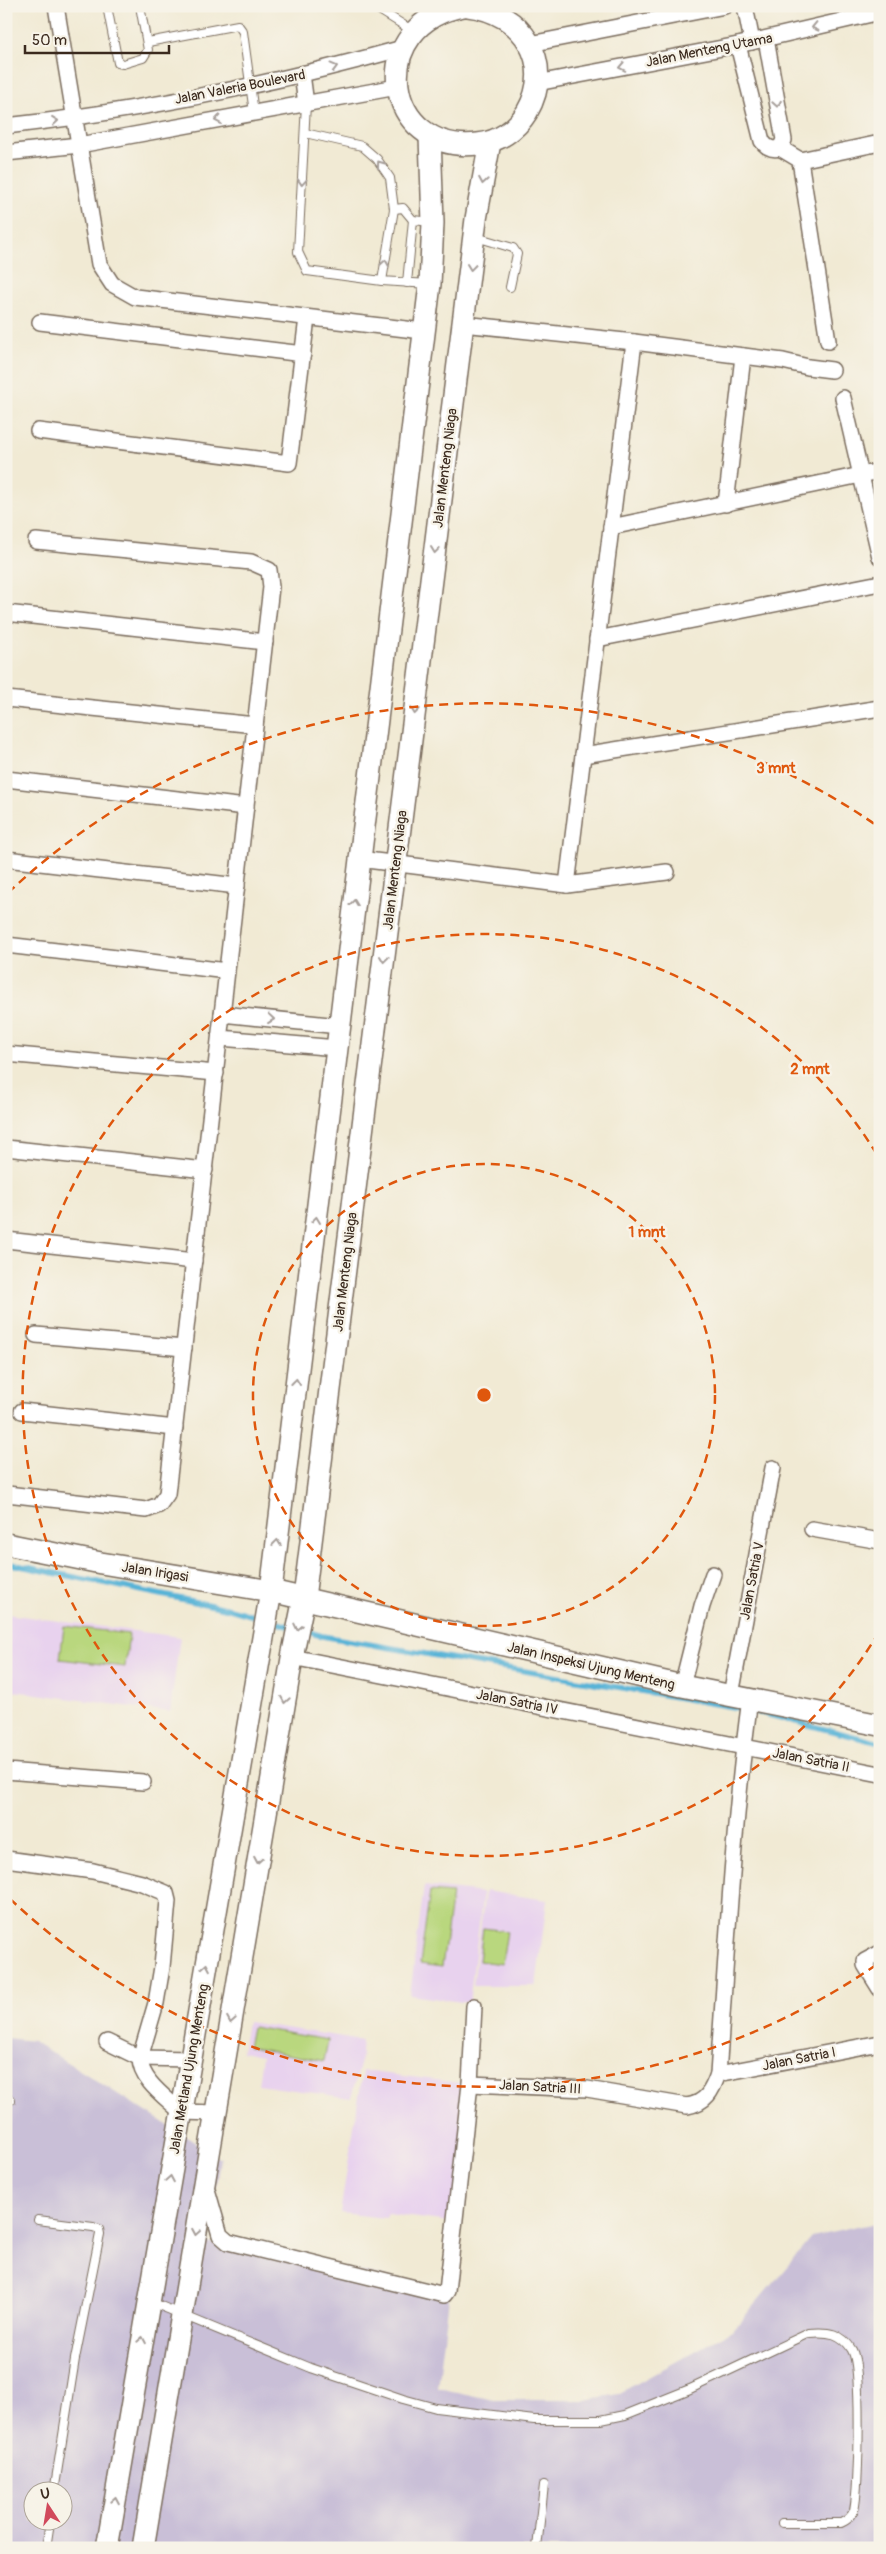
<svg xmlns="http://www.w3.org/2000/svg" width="886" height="2554" font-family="Pangolin,sans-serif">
	<rect width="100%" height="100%" fill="#f7f3e8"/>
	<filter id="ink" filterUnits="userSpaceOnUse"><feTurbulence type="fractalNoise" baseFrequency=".02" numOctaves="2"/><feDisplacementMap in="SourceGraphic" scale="10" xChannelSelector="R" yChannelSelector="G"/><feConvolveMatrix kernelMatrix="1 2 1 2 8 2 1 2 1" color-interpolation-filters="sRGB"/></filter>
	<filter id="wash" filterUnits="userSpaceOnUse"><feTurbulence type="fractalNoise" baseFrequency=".0096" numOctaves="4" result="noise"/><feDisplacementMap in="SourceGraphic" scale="20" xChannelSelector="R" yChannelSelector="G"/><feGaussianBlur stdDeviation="1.12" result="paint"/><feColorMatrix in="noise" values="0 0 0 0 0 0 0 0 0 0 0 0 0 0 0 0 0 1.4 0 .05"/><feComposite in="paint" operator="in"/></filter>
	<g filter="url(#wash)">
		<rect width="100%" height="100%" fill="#f1ead4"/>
		<!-- built -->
		<g fill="#e8d2ee">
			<polygon points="6,1614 180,1637 170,1712 6,1690"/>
			<polygon points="424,1886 483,1893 469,2003 410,1995"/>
			<polygon points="485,1891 547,1900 536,1986 473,1986"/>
			<polygon points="247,2022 362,2040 360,2065 351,2098 258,2085 262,2056 242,2052"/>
			<polygon points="363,2071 468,2084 457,2223 387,2214 385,2218 340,2213"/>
		</g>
		<!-- industrial -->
		<path fill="#c9bfd7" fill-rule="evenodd" d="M6,2038L33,2041L220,2158L208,2243L450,2289L438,2388L494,2400H585L618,2394L733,2330L812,2237L880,2222V2548H6ZM32,2492H62V2522H32Z"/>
		<!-- green -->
		<g fill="#b9d77e" stroke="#7a804e">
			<polygon points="64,1626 129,1634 125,1667 60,1659"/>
			<polygon points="430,1891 452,1893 442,1967 420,1964"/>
			<polygon points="483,1928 507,1931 502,1964 479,1961"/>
			<polygon points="252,2027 328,2040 324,2061 248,2047"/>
		</g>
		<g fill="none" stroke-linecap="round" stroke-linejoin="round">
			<!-- stream -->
			<polyline stroke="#59b4d7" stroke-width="5.5" points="6,1563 230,1609 322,1636 745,1709 880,1743"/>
		</g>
	</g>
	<g filter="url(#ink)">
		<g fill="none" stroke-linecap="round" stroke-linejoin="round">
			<!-- lane casing -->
			<g stroke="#7b6d5e" stroke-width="10">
				<g id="lane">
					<polyline points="107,6 118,63 123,64 143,58 148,50 140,6"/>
					<polyline points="373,6 413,31"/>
					<polyline points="148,42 238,25 243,32 254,113"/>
					<polyline points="306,104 298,252 307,271 382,281"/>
					<polyline points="305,133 362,146 377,159 390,178 394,209 382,281 429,284"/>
					<polyline points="394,209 403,208 413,220 431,222"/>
					<polyline points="476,237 513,248 517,254 510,287"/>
					<polyline points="407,283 413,220"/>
					<polyline points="6,2100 11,2100"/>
					<polyline points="38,2220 93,2227 99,2229 100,2234 75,2359 54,2492"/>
					<path d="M151,2302L311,2368L403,2399L436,2408L534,2420H601L625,2415L690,2389L809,2333C828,2331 842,2333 852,2350C862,2368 859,2487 854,2510C852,2517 847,2520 841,2523H782"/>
					<polyline points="46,2548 50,2522"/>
					<polyline points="537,2548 544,2485"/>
				</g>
			</g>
			<!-- street casing -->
			<g stroke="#7b6d5e" stroke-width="18">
				<g id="street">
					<polyline points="56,6 99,264 112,284 135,297 423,331"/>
					<polyline points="745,6 752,42"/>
					<polyline points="530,44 725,6"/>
					<path d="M738,45L762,141C767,148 772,150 780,148L784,140L766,39"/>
					<polyline points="302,74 306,104"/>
					<polyline points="537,83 738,45 880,12"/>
					<path d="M6,126C140,111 273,84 403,48"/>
					<polyline points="780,148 800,160 880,143"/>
					<polyline points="6,153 79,145 397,87"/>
					<polyline points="800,160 828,341"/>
					<polyline points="40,322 303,354"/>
					<polyline points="463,324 634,342 783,361 808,367 832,370"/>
					<polyline points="843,398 880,557"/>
					<polyline points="38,431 289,463 307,318"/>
					<polyline points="726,504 743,356"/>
					<polyline points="611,527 880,471"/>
					<polyline points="6,613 265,642"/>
					<polyline points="597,639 880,583"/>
					<polyline points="6,699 255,725"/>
					<polyline points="583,755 880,708"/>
					<polyline points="6,779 246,807"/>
					<polyline points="6,859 237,886"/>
					<polyline points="359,859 567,885 667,872"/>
					<polyline points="567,885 634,342"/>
					<polyline points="6,945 227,971"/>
					<polyline points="222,1014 339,1026"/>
					<polyline points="220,1038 337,1048"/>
					<polyline points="6,1054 216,1073"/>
					<polyline points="6,1148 205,1170"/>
					<polyline points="6,1240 194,1261"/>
					<polyline points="36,1335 184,1348"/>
					<polyline points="22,1411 175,1428"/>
					<polyline points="7,1494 146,1510 159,1505 167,1494 271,587 269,570 251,562 36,541"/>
					<polyline points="812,1529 880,1541"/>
					<polyline points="292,1657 880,1774"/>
					<polyline points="682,1686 702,1606 713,1574"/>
					<polyline points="731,1695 773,1468"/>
					<polyline points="6,1771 143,1782"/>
					<polyline points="6,1859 93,1871 142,1883 166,1893 168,1901 162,1967 156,2003 140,2058 191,2059"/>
					<polyline points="880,1953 865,1961 865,1965 880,1989"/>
					<path d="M107,2042L140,2058C140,2081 167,2098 181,2112L216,2113"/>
					<polyline points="718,2074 880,2043"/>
					<path d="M470,2084L587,2089L687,2106C706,2103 712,2091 718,2074C727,1949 733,1823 750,1699"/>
					<polyline points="206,2186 220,2235 228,2242 444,2295 447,2291 470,2084 474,2006"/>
				</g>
			</g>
			<!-- secondary casing -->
			<g stroke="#7b6d5e" stroke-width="24">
				<g id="secondary">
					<path d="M464,6C364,23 383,155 478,144C498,142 516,130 527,112C556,62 522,12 468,6"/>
					<polyline points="6,1544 101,1563 271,1591 682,1686 880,1725"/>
					<polyline points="107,2548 271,1591 430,284 433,223 430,136"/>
					<polyline points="143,2548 293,1652 304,1598 476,219 490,142"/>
				</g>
			</g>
			<!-- lane -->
			<use href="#lane" stroke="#fff" stroke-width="8"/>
			<!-- street -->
			<use href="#street" stroke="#fff" stroke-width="15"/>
			<!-- secondary -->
			<use href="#secondary" stroke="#fff" stroke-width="21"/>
		</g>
		<!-- one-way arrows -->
		<defs><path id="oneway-chevron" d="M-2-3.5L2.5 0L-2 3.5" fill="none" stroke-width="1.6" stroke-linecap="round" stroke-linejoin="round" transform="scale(1.25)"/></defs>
		<g stroke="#a79f9a">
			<use href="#oneway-chevron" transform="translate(815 27) rotate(167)"/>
			<use href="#oneway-chevron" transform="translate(334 67) rotate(-15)"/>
			<use href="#oneway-chevron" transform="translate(622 67) rotate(169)"/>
			<use href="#oneway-chevron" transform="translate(777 104) rotate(80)"/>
			<use href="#oneway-chevron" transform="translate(218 120) rotate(170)"/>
			<use href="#oneway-chevron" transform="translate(55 121) rotate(-6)"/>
			<use href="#oneway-chevron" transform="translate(380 164) rotate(-126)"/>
			<use href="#oneway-chevron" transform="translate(483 181) rotate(100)"/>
			<use href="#oneway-chevron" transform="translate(302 182) rotate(94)"/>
			<use href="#oneway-chevron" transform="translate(385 263) rotate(-81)"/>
			<use href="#oneway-chevron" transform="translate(471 267) rotate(97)"/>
			<use href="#oneway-chevron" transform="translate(435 550) rotate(97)"/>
			<use href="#oneway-chevron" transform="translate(415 711) rotate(97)"/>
			<use href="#oneway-chevron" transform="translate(354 903) rotate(-83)"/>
			<use href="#oneway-chevron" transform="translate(384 959) rotate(97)"/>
			<use href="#oneway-chevron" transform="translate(271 1019) rotate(6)"/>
			<use href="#oneway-chevron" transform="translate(316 1220) rotate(-83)"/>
			<use href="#oneway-chevron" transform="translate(296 1382) rotate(-83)"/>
			<use href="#oneway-chevron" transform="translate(277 1543) rotate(-83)"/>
			<use href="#oneway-chevron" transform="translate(298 1627) rotate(102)"/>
			<use href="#oneway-chevron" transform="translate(285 1700) rotate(100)"/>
			<use href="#oneway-chevron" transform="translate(258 1860) rotate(100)"/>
			<use href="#oneway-chevron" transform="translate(206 1967) rotate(-80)"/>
			<use href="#oneway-chevron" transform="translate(231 2020) rotate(100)"/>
			<use href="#oneway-chevron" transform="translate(170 2179) rotate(-80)"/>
			<use href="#oneway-chevron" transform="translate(196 2232) rotate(100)"/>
			<use href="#oneway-chevron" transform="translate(142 2340) rotate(-80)"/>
			<use href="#oneway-chevron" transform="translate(115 2500) rotate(-80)"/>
		</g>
	</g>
	<!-- distance rings -->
	<g fill="none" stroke="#df570d" stroke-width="2.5" stroke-dasharray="9 6">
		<circle cx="484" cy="1395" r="231"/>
		<path d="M879 1632A461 461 0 1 1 879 1158"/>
		<path d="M876 1965A692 692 0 0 1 8 1897M8 893A692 692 0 0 1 876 825"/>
	</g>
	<g text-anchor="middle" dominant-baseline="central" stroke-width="5" stroke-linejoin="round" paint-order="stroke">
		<!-- street labels -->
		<g font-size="14" fill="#3b2a1e" stroke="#f7f3e8">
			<text transform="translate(709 50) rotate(-11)">Jalan Menteng Utama</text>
			<text transform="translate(240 87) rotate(-11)">Jalan Valeria Boulevard</text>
			<text transform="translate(445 468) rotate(-83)">Jalan Menteng Niaga</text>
			<text transform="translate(395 870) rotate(-83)">Jalan Menteng Niaga</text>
			<text transform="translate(345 1272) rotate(-83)">Jalan Menteng Niaga</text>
			<text transform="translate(155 1572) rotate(9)">Jalan Irigasi</text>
			<text transform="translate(752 1581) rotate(-79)">Jalan Satria V</text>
			<text transform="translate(591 1666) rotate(13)">Jalan Inspeksi Ujung Menteng</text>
			<text transform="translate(517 1702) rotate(11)">Jalan Satria IV</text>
			<text transform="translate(811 1760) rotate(11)">Jalan Satria II</text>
			<text transform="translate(799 2059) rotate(-11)">Jalan Satria I</text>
			<text transform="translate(189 2069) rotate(-80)">Jalan Metland Ujung Menteng</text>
			<text transform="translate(540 2087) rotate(3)">Jalan Satria III</text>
		</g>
	</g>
	<circle cx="484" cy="1395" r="8" fill="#df570d" stroke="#f7f3e8" stroke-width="2.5"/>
	<g font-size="15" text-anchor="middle" font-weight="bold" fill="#df570d" stroke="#f7f3e8" stroke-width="5" stroke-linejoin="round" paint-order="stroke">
		<text x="776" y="773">3 mnt</text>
		<text x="810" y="1074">2 mnt</text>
		<text x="647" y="1237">1 mnt</text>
	</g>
	<!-- margin -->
	<rect width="886" height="2554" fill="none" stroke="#f7f3e8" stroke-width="25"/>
	<!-- north arrow -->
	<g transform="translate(48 2506) rotate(348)"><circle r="24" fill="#f7f3e8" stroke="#aca397"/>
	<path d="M0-4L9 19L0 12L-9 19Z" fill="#d1495b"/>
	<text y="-8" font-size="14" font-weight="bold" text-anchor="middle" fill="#3b2a1e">U</text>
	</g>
	<!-- scale -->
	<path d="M25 45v8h144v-8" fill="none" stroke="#3b2a1e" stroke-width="2.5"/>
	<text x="32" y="45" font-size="15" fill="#3b2a1e" stroke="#f7f3e8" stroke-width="4" paint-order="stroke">50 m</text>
</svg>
